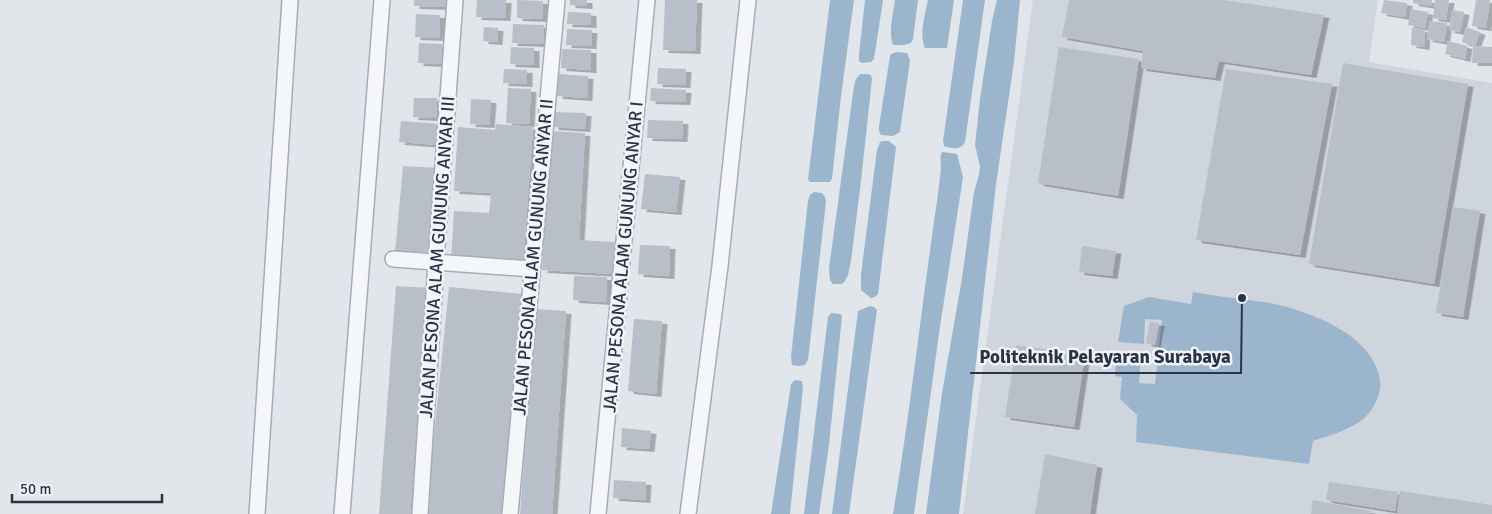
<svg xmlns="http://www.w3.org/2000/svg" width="1492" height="514" font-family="Signika,sans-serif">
	<defs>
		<filter id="shadow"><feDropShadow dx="5.5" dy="3" stdDeviation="0" flood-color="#0004"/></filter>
	</defs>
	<rect width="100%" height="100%" fill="#e1e6eb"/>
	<!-- built -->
	<polygon fill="#cfd5dd" points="1033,0 1378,0 1369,62 1492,83 1492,514 963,514"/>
	<!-- water -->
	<g fill="#9bb5cc">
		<polygon points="830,0 854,0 841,96 832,179 830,182 810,182 808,179"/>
		<polygon points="865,0 883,0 874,59 871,62 862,63 859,61 859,55"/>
		<path d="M895,0H918L913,39L911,43L904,45H893C888,32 893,14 895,0Z"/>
		<path d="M928,0H954L947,48H925C919,34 925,15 928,0Z"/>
		<path d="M963,0H985L965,142C961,150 952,149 944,146L943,141Z"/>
		<polygon points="997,0 1020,0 1014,62 996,184 959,514 926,514 942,393 962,278 974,192 979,175 980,166 975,145 980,99 992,21"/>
		<polygon points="897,52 907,53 910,60 900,132 893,136 881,135 879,131 879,126 890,56 891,54"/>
		<polygon points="860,74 867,74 871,75 872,79 861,181 851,261 848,275 845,281 842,284 833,284 830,280 829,268 854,86 856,79"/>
		<polygon points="883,141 889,141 896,147 878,294 875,297 871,298 861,290 861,274 877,150 880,142"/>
		<path d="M943,152L957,154L963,177L940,327L914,514H893C911,408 922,301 938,194C939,186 940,177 941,168C941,163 940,158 941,153Z"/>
		<polygon points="814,192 822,193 825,197 826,202 808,360 805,365 800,366 792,365 791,357 808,201 810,195"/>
		<path d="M1193,292C1212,295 1230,298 1249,300C1259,302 1270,302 1279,305C1316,314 1374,337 1380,380C1382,395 1372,414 1359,422C1346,431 1328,436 1313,441L1309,464L1136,442L1137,415L1120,399L1122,377L1115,376L1117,355H1141L1139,383L1155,384L1162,320L1145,319L1144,344L1118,342L1124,306L1149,297L1191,304Z"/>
		<polygon points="870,306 874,307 877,310 849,514 832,514 858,311"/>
		<polygon points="831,313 840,314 842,316 829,445 819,514 804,514 828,317"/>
		<polygon points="795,380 802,381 803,388 790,514 771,514 791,384"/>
	</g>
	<!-- building -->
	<g fill="#b8bfc9" filter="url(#shadow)">
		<polygon points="414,0 446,0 445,7 414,6"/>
		<polygon points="477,0 506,0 505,18 476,17"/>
		<polygon points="517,0 543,1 542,19 517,18"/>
		<polygon points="570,0 587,0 587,6 570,5"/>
		<polygon points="665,0 697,0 695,51 663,50"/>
		<polygon points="1069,0 1224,0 1324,15 1311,75 1219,61 1215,78 1141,68 1143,51 1062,37"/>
		<polygon points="1384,0 1407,3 1405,17 1381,13"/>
		<polygon points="1413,0 1432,0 1431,6 1413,3"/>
		<polygon points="1435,0 1449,0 1446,20 1433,18"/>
		<polygon points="1476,0 1490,0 1486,28 1472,26"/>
		<polygon points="1411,9 1428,12 1425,28 1408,25"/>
		<polygon points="1452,10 1464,12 1460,32 1449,30"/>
		<polygon points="568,12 591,13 591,25 567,24"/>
		<polygon points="416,14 440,15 439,38 415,37"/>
		<polygon points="1430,21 1447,23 1444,42 1427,39"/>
		<polygon points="513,24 544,25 543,44 512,43"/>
		<polygon points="484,27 498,28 497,42 483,41"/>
		<polygon points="1466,27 1480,32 1475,46 1462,42"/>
		<polygon points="1412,28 1425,30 1424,47 1411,45"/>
		<polygon points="567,29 592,30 591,46 566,45"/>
		<polygon points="1448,41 1467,46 1465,59 1445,54"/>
		<polygon points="419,43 442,44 441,64 418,63"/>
		<polygon points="1473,46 1492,47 1492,63 1472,63"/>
		<polygon points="511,47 534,48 534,65 510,64"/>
		<polygon points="1059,47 1139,59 1118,196 1038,183"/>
		<polygon points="562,49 591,50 591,70 561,68"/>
		<polygon points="1343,63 1468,84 1434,284 1309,264"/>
		<polygon points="658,68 686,69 685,85 657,84"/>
		<polygon points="504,69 527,70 527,84 503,83"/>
		<polygon points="1226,69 1332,84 1300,255 1196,240"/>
		<polygon points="558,74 588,76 587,98 557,96"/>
		<polygon points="508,88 531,89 529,124 506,123"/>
		<polygon points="651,88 686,90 685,102 650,101"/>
		<polygon points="414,98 437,98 436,118 413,117"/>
		<polygon points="471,99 491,100 489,125 470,124"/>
		<polygon points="554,112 586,113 585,129 553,127"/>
		<polygon points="648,120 683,121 682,139 647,138"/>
		<polygon points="401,121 440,124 438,145 399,142"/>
		<polygon points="496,124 533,127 523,264 451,259 454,211 489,213 491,193 454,191 458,127 495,130"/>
		<polygon points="550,131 585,133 579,240 615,242 614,274 542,270"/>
		<polygon points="403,166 438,168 430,255 395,253"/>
		<polygon points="645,174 680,177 676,212 641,209"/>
		<polygon points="1453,207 1480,211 1463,317 1436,313"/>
		<polygon points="640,245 670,246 669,276 638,274"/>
		<polygon points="1082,246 1116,251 1112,276 1079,272"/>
		<polygon points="574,276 607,277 606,302 573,300"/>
		<polygon points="396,286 431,288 414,514 379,514"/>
		<polygon points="449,287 523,294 501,514 426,514"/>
		<polygon points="535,309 566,311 552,514 520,514"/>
		<polygon points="634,319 662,321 656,394 628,391"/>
		<polygon points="1150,322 1159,323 1155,345 1146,343"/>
		<polygon points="1016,345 1085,355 1074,427 1005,417"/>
		<polygon points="622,428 651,431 649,449 621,447"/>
		<polygon points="1045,454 1097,465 1090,514 1035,514"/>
		<polygon points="614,480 646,482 645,500 613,498"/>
		<polygon points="1329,482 1398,492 1395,511 1326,500"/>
		<polygon points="1400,491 1492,505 1492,514 1397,514"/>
		<polygon points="1313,500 1371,511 1371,514 1311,514"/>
	</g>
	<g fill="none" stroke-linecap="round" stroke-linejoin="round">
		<!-- minor casing -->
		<g stroke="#a6adb6" stroke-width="18">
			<g id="minor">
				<polyline points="393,259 532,269"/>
				<polyline points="257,514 290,0"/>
				<polyline points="342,514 382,0"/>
				<polyline points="420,514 436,262 455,0"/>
				<polyline points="510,514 557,0"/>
				<polyline points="598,514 647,0"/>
				<polyline points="688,514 720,266 748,0"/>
			</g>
		</g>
		<!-- minor -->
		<use href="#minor" stroke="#f5f6f9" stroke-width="15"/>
	</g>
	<g text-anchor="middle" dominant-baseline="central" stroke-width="5" stroke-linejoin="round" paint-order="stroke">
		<!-- street labels -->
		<g font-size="18" fill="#293444" stroke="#f1f4f8">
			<text transform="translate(437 257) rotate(-86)">JALAN PESONA ALAM GUNUNG ANYAR III</text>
			<text transform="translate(533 257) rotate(-85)">JALAN PESONA ALAM GUNUNG ANYAR II</text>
			<text transform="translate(623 257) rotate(-85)">JALAN PESONA ALAM GUNUNG ANYAR I</text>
		</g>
	</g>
	<!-- callouts -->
	<path fill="none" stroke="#293444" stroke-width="2" d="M1242 298L1241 373H970"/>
	<circle fill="#293444" stroke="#f1f4f8" stroke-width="2" cx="1242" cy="298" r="5"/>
	<g font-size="19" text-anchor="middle" font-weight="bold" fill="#293444" stroke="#f1f4f8" stroke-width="5" stroke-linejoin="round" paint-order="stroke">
		<text x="1105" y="363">Politeknik Pelayaran Surabaya</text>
	</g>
	<!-- scale -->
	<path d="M12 494v8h150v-8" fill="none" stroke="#293444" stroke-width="2.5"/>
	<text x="20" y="494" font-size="15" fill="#293444" stroke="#f1f4f8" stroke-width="4" paint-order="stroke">50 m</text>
</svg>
